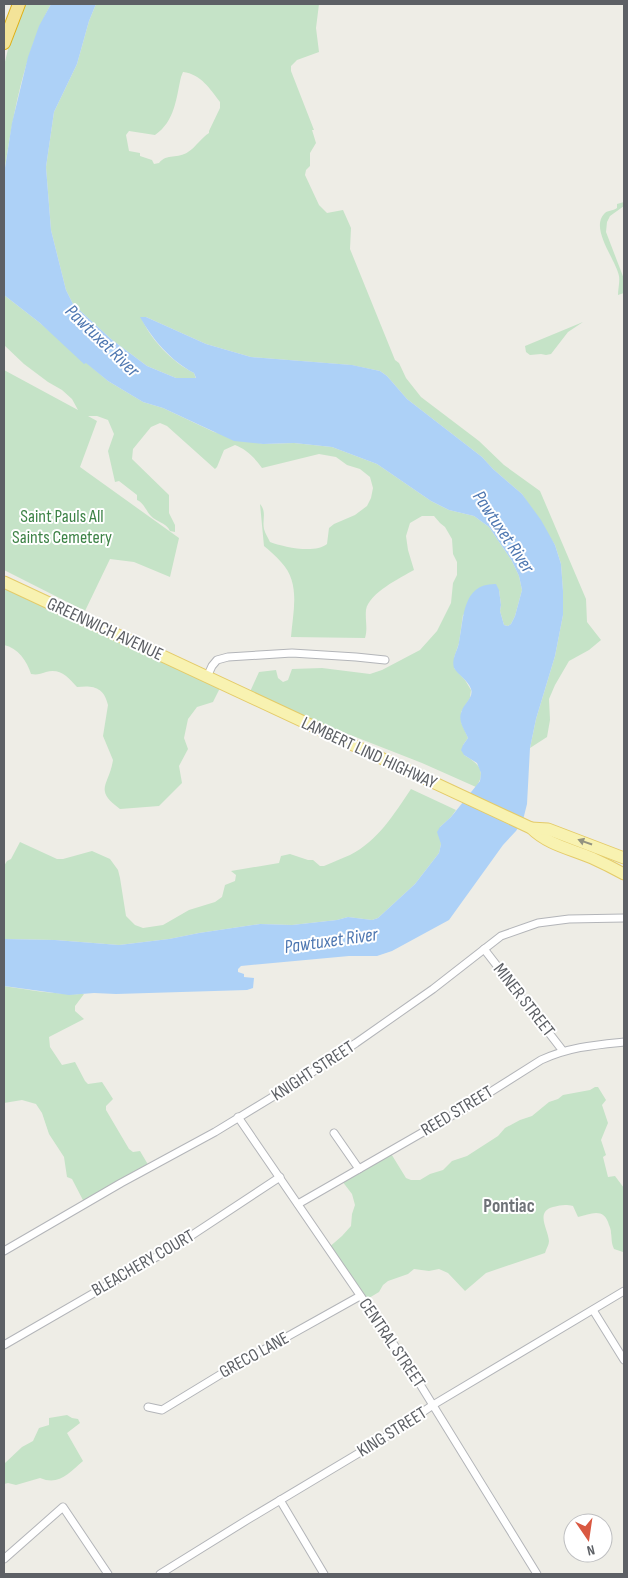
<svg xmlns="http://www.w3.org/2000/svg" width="628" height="1578" font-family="'Sofia Sans Condensed',sans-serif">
	<rect width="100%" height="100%" fill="#eeede6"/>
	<!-- green -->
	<g fill="#c5e3c7" fill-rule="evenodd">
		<path d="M26,4H51C23,56 13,116 4,174V66L13,28Z"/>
		<path d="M96,4H319L316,28L319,52L297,60L291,66V71L314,130H312L316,143L310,153V166L306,170L305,175L319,205L327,213L343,210L351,228L350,249L395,360L399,363L406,378L421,397L479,441L504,465L540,491L586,599L587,622L601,640L589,650L569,661L555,685L549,699L550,720L547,737L530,748L536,719L555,656L563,615V591L561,564L555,545L522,494L493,469L482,457L407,399L387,376L380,371L351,365L251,357L206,344L146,317H141C150,339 172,362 194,373L196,379L176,378L147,366L111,339L73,304L66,290L51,230L46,167L54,112L77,64L89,21ZM183,72C201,74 210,89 220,102V108L209,131V133C201,138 196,147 188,152C178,159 167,153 159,163L154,164L152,160L140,156V153L129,151L126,135L129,131L155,135C175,121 176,99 181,77Z"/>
		<path d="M624,202V206L610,216L607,222L606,232L624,279V293L618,295C618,289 620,282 619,276C616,260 590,229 604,214C607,210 613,211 617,208V204Z"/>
		<path d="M4,295L40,323L108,381L143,402L163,408L214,432L263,444L294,443L332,447L377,464L431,501L449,510L474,516L489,527L512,561L519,576L522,590L515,616L511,624L508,626L504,625L500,611L501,605L499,590L463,615L459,643L454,658V668L465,680L471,690L470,698L461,712V722L468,738L463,745L464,755C478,763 487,771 476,787L422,763L261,700L249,694L259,672L276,670L278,678L283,682L288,680L292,669L322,668L370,674L382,670L420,650L437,631L451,603L453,583L457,575V562L453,554L452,539L445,527L440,523L434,516H422L410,523L406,536L408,550L414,570C400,578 369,593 366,610C365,620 368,628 365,638L291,637C293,611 301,583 281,562C276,556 270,551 264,546L260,504C267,512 262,520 264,529C265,533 268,538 270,542C283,547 315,554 327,544L329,528L334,524L355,515L367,506L371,498L373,488L370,477L360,469L347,465L336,457L319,454L262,468C255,458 246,449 235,445L224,450L217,467L215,469L167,426L160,423L151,427L133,449L132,459L169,495V513L175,525V532L170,531C166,522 156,522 151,516C146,511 144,503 137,500V495L119,481L115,482L108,451L114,434L108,420L97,416H88L97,421L80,467L179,538L170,577L134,562L110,559L85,611L4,570V370L78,410L72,399L62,390L48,382L24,364L4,345Z"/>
		<polygon points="583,322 568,332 551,354 546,355 541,354 530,355 526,352 525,346"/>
		<path d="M4,581L222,684L213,702L197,707L188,719L184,738L188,749L179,766L182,783L159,806L120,809C93,789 109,786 113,760L103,736L108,705C104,687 93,685 77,687C68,677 60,668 46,672C40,674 37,675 31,674C27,661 18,648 4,645Z"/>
		<path d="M411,789L456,810L451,817L440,827L441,844L439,853L415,884L378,918L372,920L348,917L337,920L292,925L260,924L199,933L169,939L119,945L55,940L4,939V866L7,861L11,859L20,842L57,859H63L92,851L110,859L118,870L120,878L126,916L135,925L143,928L163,925L189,910L215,902L222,897L225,885L235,881L236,875L231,871L279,863L281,856L290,854L308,860H313L320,866H324C333,862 341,859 350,855C378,841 394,814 411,789Z"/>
		<path d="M4,986C30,990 57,995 84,994L75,1006V1011L84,1019L49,1037L50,1047L62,1065L75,1062L85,1081L88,1084L102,1082L113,1099L106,1106V1110L129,1149L133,1152L140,1151L150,1168L85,1204L72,1179L67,1177L64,1157L49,1134L42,1113L36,1104L22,1100L4,1103Z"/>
		<path d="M595,1087H598L606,1100L602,1105L608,1123L601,1140L606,1155L603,1157L608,1177L615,1176L624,1188L623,1252L614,1249C611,1242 612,1239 611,1233C611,1230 610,1227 609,1225C604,1207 591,1214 578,1217L573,1206C565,1204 561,1205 553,1207C535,1212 548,1229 549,1241C549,1245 546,1249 545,1253L486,1273L465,1291L448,1273L439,1269L429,1271L414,1269L408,1274L388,1281L383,1285L379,1292L364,1301L327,1249L342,1236L351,1226L352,1214L355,1205L352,1194L342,1181L390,1152L406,1178L411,1180H420L430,1174L443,1170L452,1161L467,1156L498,1136L505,1128L520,1120L532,1116L549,1102L558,1099L563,1095L590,1090Z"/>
		<path d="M67,1415L72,1418L78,1419L80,1423L67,1433L83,1461C69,1473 59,1486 40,1478L16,1485L8,1483L4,1484V1464L22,1447L33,1441L39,1428L49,1425V1418Z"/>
	</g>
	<!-- water -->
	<path fill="#add1f7" d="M51,4H96L89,21L77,64L54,112L46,167L51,230L66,290L73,304L111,339L147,366L176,378H196L194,373C171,361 152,339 140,317H146L206,344L251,357L352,365L380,371L387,376L407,399L482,457L493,469L522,494L541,520L555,545L561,564L563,591V615L555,656L536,719L530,748L527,804L523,820L516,831L503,845L449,920L392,951L377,956H349L241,966L238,969V972L244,974V977L254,978L253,988L247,990L116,994L94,993L69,995L4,986V939L55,940L119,945L169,939L199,933L260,924L292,925L337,920L348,917L372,920L378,918L415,884L439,853L441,844L437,832L440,827L451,817L480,781L481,773L477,763L464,755L461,750L463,745L468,738C465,731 458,721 461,713C463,704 474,698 471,689C468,680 458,675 454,668C451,659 458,650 459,642C464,618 462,583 496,584L499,590L501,605L500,611L504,625L508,626L511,624L515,616L522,590L519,576L512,561L489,527L474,516L449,510L431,501L377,464L332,447L294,443L263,444L234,441L163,408L143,402L108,381L86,363L84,364L40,323L4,295V174L12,123L28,57L39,26Z"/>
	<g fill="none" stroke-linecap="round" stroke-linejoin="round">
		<!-- street casing -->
		<g stroke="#b3b5b9" stroke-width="9">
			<g id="street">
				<polyline points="207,677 212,666 217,660 228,657 292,653 356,657 385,660"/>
				<polyline points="484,949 563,1051"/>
				<polyline points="238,1117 410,1368 537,1574"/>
				<polyline points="334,1133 359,1169"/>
				<path d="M298,1204L465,1108L541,1060C569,1047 594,1045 624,1042"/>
				<polyline points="4,1251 121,1183 215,1132 302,1079 356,1043 433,989 501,936 538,923 569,919 624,918"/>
				<polyline points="593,1310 624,1360"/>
				<polyline points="4,1345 177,1245 280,1177"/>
				<polyline points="148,1407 162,1410 231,1368 360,1296"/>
				<polyline points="280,1500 324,1574"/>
				<polyline points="4,1559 63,1507 108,1574"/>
				<polyline points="160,1574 247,1520 384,1438 433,1405 624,1291"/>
			</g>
		</g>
		<!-- primary casing -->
		<g stroke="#e4cb69" stroke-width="13">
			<g id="primary">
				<path d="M4,582L531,828C548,845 571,849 592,858C603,863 613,868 624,874"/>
				<polyline points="531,828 548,829 624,858"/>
			</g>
		</g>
		<!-- highway casing -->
		<g stroke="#dfaf15" stroke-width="14">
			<polyline id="highway" points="4,43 19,4"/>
		</g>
		<!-- street -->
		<use href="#street" stroke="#fff" stroke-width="7"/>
		<!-- primary -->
		<use href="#primary" stroke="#f8f2b1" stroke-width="11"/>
		<!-- highway -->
		<use href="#highway" stroke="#f3e398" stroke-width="12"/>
	</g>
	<!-- one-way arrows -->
	<defs><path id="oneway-solid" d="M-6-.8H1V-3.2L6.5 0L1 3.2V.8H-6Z" transform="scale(1.25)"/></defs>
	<use fill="#939380" href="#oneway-solid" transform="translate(585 842) rotate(-161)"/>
	<g text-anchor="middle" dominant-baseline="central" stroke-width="4" stroke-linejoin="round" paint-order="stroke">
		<!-- park labels -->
		<g font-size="18" fill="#3e8347" stroke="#fff">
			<text x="62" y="516">Saint Pauls All<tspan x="62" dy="21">Saints Cemetery</tspan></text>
		</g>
		<!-- street labels -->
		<g font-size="18" fill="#5d6065" stroke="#fff">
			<text transform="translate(105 629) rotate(25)">GREENWICH AVENUE</text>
			<text transform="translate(369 753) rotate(25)">LAMBERT LIND HIGHWAY</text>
			<text transform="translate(524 1000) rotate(52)">MINER STREET</text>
			<text transform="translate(313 1071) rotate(-33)">KNIGHT STREET</text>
			<text transform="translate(457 1111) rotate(-31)">REED STREET</text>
			<text transform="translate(143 1263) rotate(-30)">BLEACHERY COURT</text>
			<text transform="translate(392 1343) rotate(56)">CENTRAL STREET</text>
			<text transform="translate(254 1355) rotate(-29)">GRECO LANE</text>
			<text transform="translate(392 1432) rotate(-32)">KING STREET</text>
		</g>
		<!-- water labels -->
		<g font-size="19" font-style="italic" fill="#4e77b1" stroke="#fff">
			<text transform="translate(102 341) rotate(44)">Pawtuxet River</text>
			<text transform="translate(503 532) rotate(56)">Pawtuxet River</text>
			<text transform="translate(331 941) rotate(-8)">Pawtuxet River</text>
		</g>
		<!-- neighbourhood labels -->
		<g font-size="19" font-weight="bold" fill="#6e7277" stroke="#fff">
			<text x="509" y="1206">Pontiac</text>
		</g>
	</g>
	<!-- border -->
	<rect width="628" height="1578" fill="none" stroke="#5d6065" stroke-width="10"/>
	<!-- north arrow -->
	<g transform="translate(588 1538) rotate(167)"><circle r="24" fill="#ffffff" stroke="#bebfc1"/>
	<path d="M0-4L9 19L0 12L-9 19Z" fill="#d95841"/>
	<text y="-8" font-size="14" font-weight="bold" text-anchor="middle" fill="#5d6065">N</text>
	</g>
</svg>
